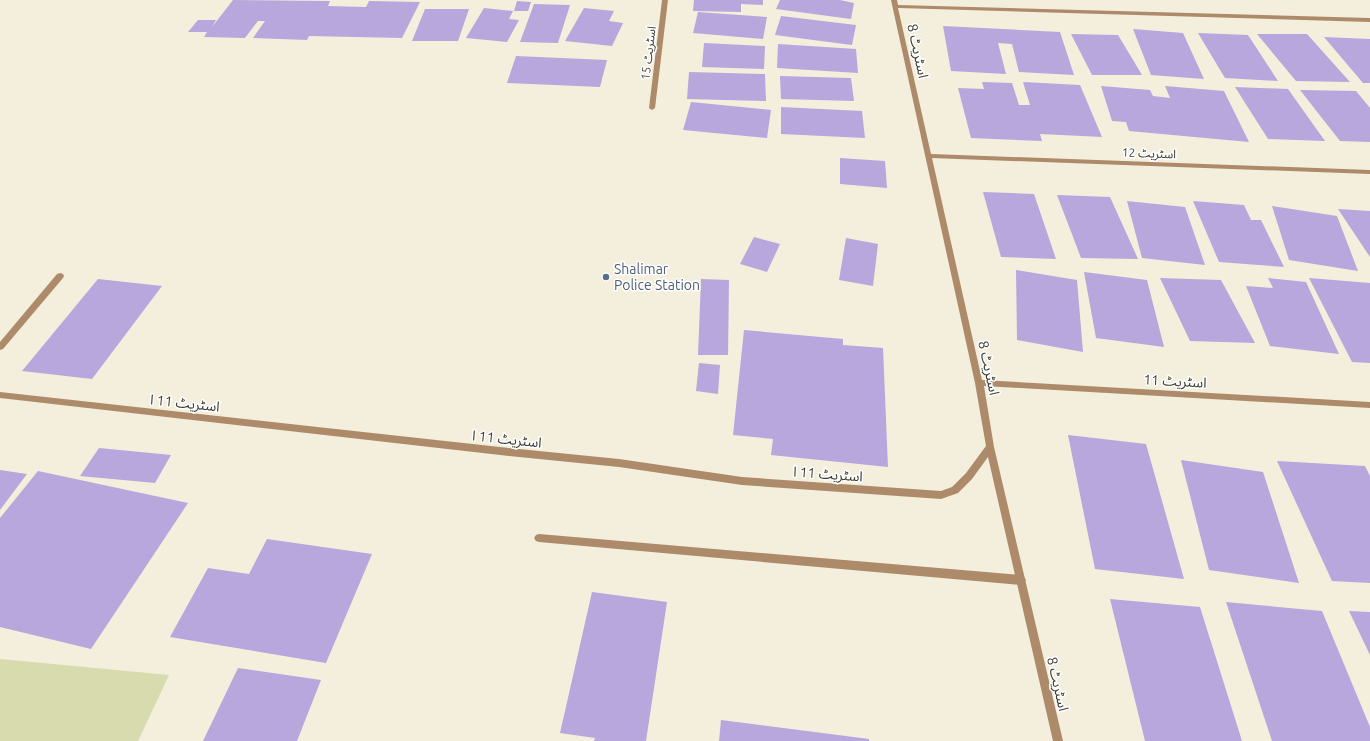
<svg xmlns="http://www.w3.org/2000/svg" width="1370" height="741" font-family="Ubuntu,'Noto Sans Arabic',sans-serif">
	<rect width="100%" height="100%" fill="#f3efdc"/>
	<!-- green -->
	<polygon fill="#d7dbae" points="0,659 169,675 138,741 0,741"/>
	<!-- building -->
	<g fill="#b7a7dc">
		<polygon points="233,0 330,1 328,6 366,7 369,1 420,2 402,38 309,36 307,40 253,38 265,21 258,21 245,38 204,37 207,32 188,32 198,20 216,20 212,27"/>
		<polygon points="694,0 763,0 763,5 741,4 741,12 693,11"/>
		<polygon points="780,0 840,0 854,3 851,19 776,9"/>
		<polygon points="517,1 531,2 528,11 514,11"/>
		<polygon points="534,4 570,5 558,43 520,42"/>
		<polygon points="484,8 513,11 509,19 519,20 507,42 466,38"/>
		<polygon points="584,8 614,11 609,21 623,23 612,46 565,41"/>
		<polygon points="425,9 469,9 458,41 412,41"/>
		<polygon points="698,12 767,17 763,39 693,33"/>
		<polygon points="781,16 856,25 852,45 775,35"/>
		<polygon points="943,26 1060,32 1074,75 1019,72 1012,44 998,43 1006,74 951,71"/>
		<polygon points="1133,29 1183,33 1204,79 1151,75"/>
		<polygon points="1198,33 1248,35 1278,81 1225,78"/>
		<polygon points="1071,34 1118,35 1142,75 1092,75"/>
		<polygon points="1257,34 1307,34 1350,82 1296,81"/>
		<polygon points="1324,37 1370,39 1370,83 1363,83"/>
		<polygon points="704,43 765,46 764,69 702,67"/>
		<polygon points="778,44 856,49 858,73 777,68"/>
		<polygon points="516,56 607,60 600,87 507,83"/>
		<polygon points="689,72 765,74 766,101 687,99"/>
		<polygon points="780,76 851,78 854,101 781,99"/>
		<polygon points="982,82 1012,83 1019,105 1030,105 1023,82 1080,85 1102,137 1040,134 1042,141 971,138 958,88 984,89"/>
		<polygon points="1101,86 1150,90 1153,96 1170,98 1165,86 1224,91 1249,142 1129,131 1126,122 1112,121"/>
		<polygon points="1235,87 1288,89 1325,141 1268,139"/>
		<polygon points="1300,90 1356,91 1370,108 1370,142 1340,141"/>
		<polygon points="691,102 771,110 767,138 683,130"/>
		<polygon points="781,107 862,111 865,138 781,134"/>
		<polygon points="840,158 885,161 887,188 840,184"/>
		<polygon points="983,192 1034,194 1056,259 1001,257"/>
		<polygon points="1057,195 1110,197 1138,259 1081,258"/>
		<polygon points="1127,201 1185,207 1205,265 1142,258"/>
		<polygon points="1193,201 1244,205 1251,220 1261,220 1284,267 1219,262"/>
		<polygon points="1272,206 1337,216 1358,271 1289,260"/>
		<polygon points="1338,209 1370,211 1370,257"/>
		<polygon points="754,237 780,244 767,272 740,264"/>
		<polygon points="846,238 878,244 873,286 839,280"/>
		<polygon points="1016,270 1077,280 1083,352 1017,340"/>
		<polygon points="1084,272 1147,280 1164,347 1096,338"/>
		<polygon points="1160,278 1221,280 1255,343 1190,341"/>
		<polygon points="1268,278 1306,282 1339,354 1270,346 1246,286 1273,288"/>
		<polygon points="1309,278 1370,283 1370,363 1352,362"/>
		<polygon points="98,279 162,286 92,379 22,371"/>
		<polygon points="701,279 729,280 728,355 698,355"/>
		<polygon points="744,330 843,339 843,345 883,348 888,467 771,455 773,439 733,435"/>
		<polygon points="699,363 720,365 718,394 696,391"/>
		<polygon points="1068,435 1146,444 1184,579 1095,569"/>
		<polygon points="99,448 171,455 155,483 80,476"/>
		<polygon points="1181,460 1263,472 1299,583 1209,570"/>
		<polygon points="1277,461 1365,466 1370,476 1370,583 1332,581"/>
		<polygon points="0,470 27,474 0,510"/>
		<polygon points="38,471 188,503 91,649 0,627 0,518"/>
		<polygon points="267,539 372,554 326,663 170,637 208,568 249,574"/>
		<polygon points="592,592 667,602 646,741 594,741 595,738 560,733"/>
		<polygon points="1110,599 1200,607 1242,741 1145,741"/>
		<polygon points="1226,602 1322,611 1370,727 1370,741 1272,741"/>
		<polygon points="1349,611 1370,612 1370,655"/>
		<polygon points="238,668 321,680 297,741 203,741"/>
		<polygon points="721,720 869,739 869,741 719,741"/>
	</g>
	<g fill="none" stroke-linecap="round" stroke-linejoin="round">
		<!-- lane -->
		<polygon fill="#ad8a6a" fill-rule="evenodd" points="539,534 1021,575 1024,577 1026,580 1024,583 1021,585 539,542 536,541 534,538 536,535"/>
		<!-- street -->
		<g fill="#ad8a6a" fill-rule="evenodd">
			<polygon points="662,0 668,0 655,108 652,110 649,108"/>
			<polygon points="891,0 897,0 898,5 1370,18 1370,22 898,8 931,154 1370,170 1370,174 932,158 982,380 1370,402 1370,408 984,386 994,447 1063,741 1053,741 988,457 972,479 958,493 941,499 742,485 619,467 509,456 0,398 0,392 509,448 619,459 742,477 941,491 952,487 966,473 986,446 975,383"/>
			<polygon points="60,273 63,274 64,276 63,278 3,349 0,350 0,342 57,274"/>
		</g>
	</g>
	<!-- markers -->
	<circle fill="#5c6f8a" stroke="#fff" stroke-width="1.5" cx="606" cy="277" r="4"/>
	<g text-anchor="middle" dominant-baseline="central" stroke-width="3" stroke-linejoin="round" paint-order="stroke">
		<!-- far-street labels -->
		<g font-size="12" fill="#3d3c34" stroke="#fff">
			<text transform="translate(648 53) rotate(-83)">اسٹریٹ 15</text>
			<text transform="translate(1149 153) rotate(2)">اسٹریٹ 12</text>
		</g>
		<!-- street labels -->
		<g font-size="14" fill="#3d3c34" stroke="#fff">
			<text transform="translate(918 51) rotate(78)">اسٹریٹ 8</text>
			<text transform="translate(989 368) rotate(78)">اسٹریٹ 8</text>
			<text transform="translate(1175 381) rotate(3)">اسٹریٹ 11</text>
			<text transform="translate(185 403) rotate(6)">اسٹریٹ 11 ا</text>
			<text transform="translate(507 439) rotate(6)">اسٹریٹ 11 ا</text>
			<text transform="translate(828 474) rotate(4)">اسٹریٹ 11 ا</text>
			<text transform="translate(1058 684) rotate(77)">اسٹریٹ 8</text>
		</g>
		<!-- service labels -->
		<g font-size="14" fill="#4e5e75" stroke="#fff" text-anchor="start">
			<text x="614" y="269">Shalimar<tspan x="614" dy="16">Police Station</tspan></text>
		</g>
	</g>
</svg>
